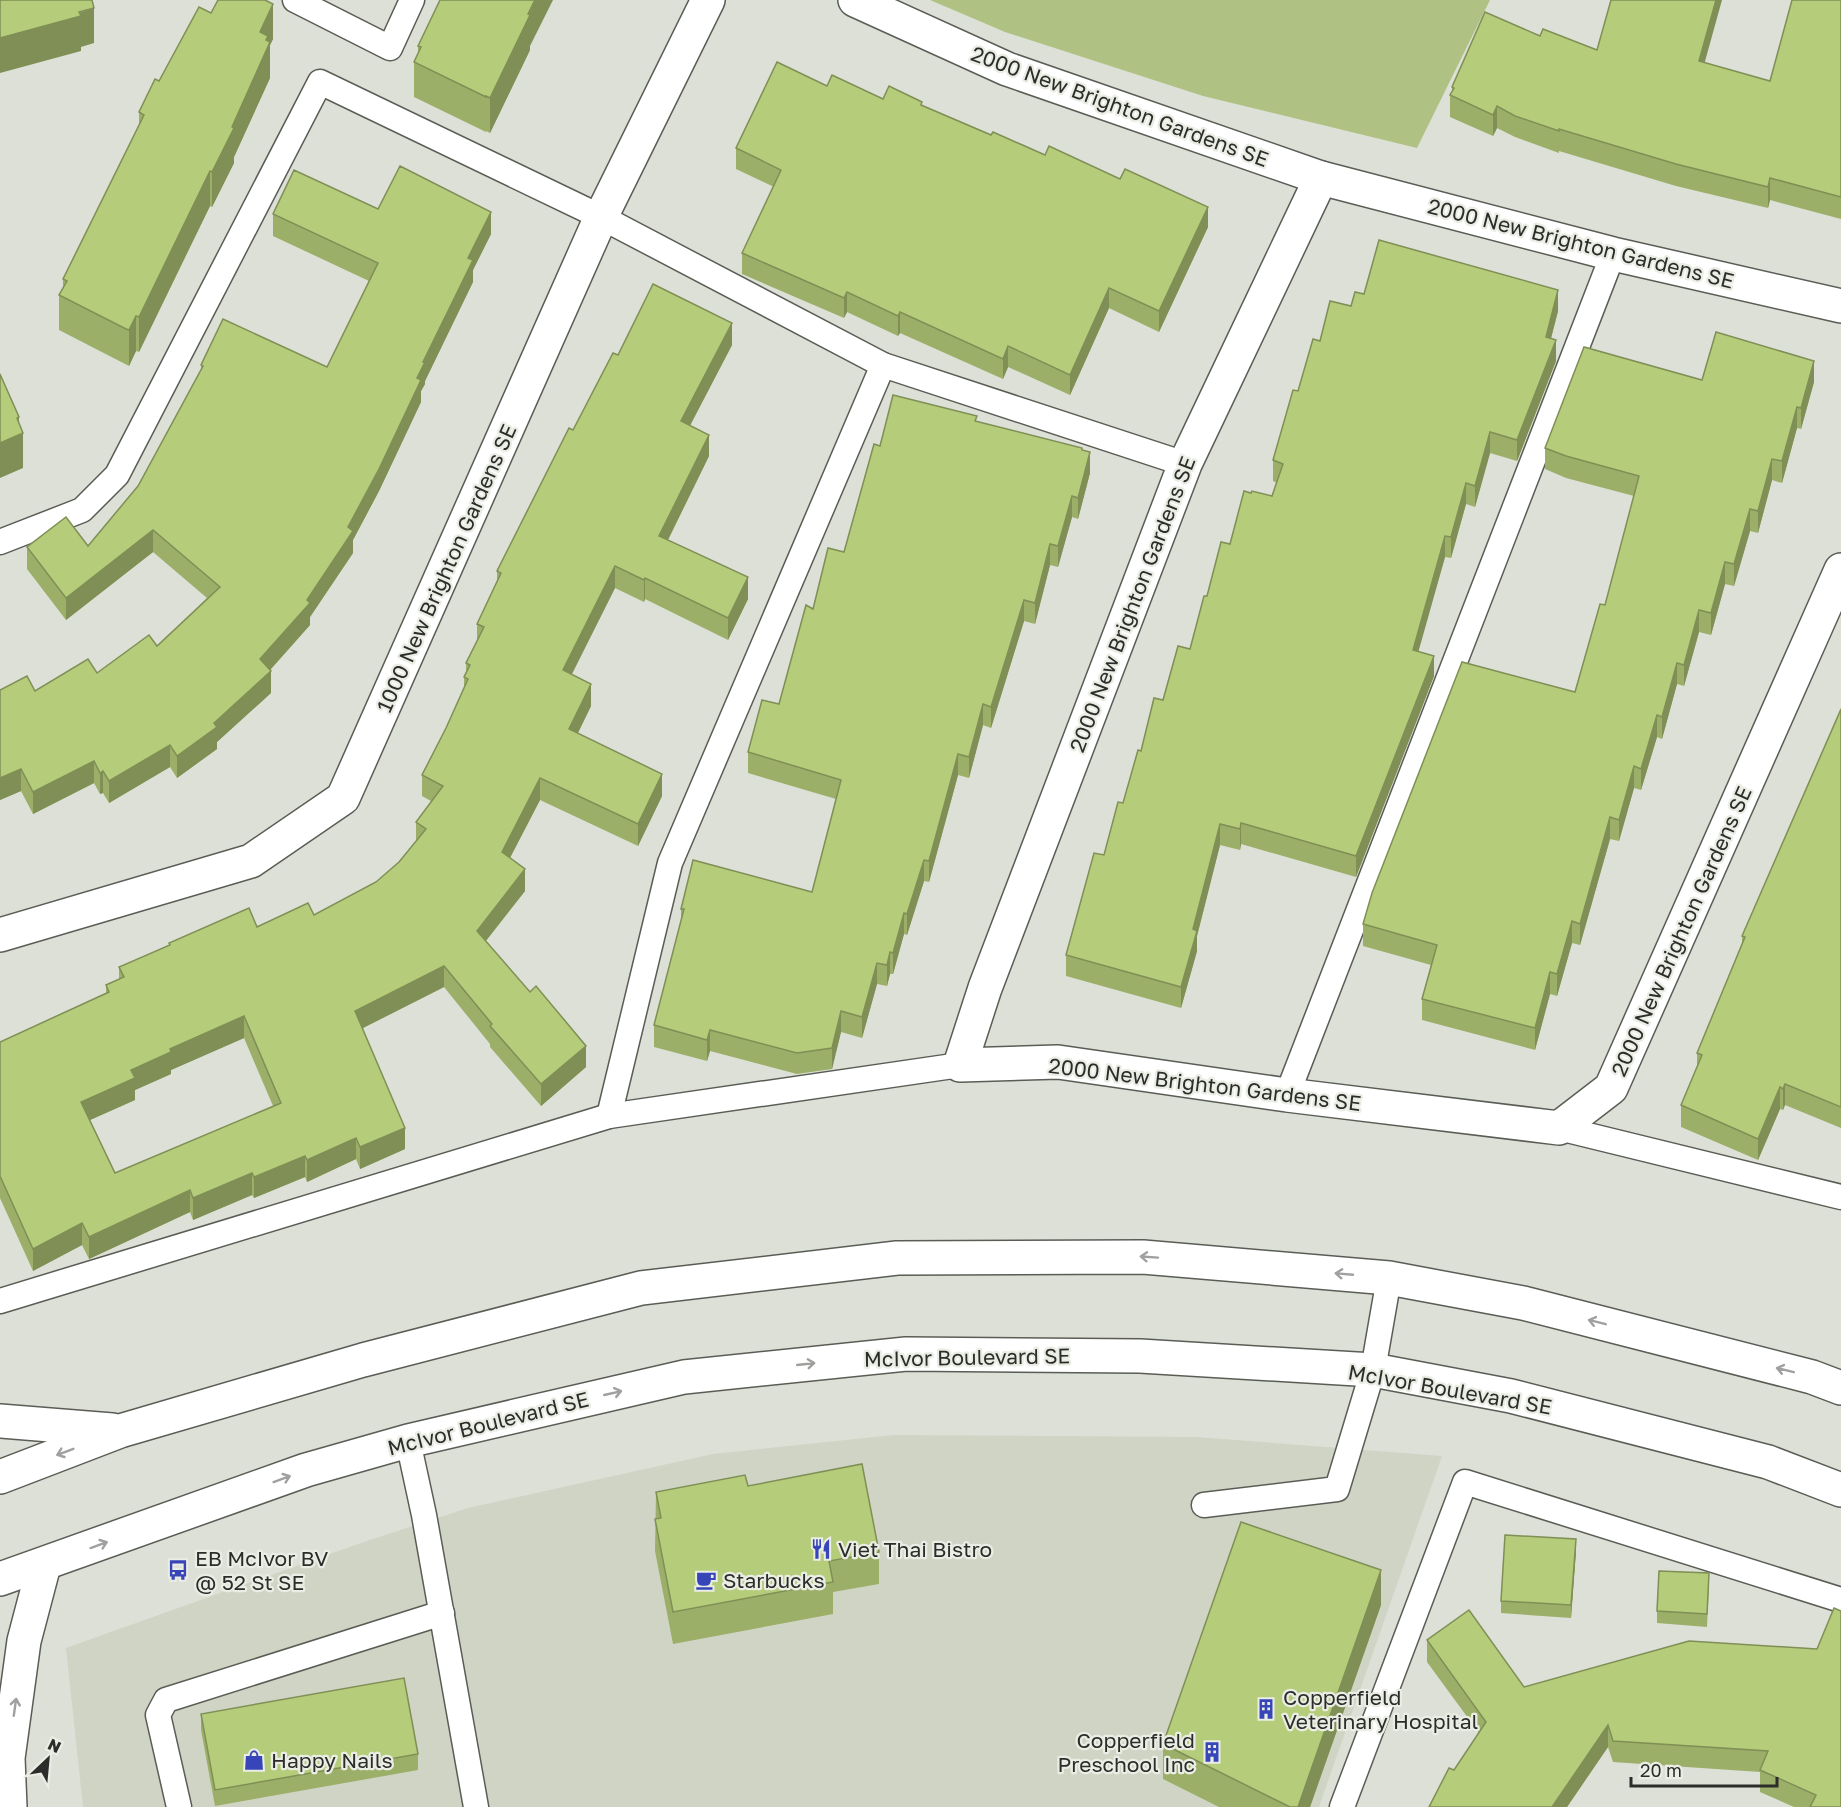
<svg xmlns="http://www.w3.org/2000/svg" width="1841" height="1807" font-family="'Golos Text',sans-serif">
	<rect width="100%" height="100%" fill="#dde0d7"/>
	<!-- built -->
	<polygon fill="#cfd4c5" points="894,1435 1196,1437 1442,1456 1319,1807 83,1807 66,1648 361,1543 468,1508 713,1454"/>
	<!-- green -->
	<polygon fill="#afc283" points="930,0 1490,0 1417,148 1203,96 1005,32"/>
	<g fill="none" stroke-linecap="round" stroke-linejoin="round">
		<!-- lane casing -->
		<g stroke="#5a5d55" stroke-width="27">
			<g id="lane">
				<polyline points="295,0 390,48 412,0"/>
				<polyline points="0,542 82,510 117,475 320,82 601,217 883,365 1185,464"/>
				<polyline points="1287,1095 1613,254"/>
				<polyline points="609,1116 670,863 883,365"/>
				<polyline points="1559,1128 1841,1197"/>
				<polyline points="0,1301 609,1116 960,1065"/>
				<polyline points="408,1441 424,1515 476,1807"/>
				<polyline points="1204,1505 1337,1489 1373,1370 1389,1278"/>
				<polyline points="179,1807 158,1715 166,1700 442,1613"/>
				<polyline points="1342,1807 1465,1482 1841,1600"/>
			</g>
		</g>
		<!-- street casing -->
		<g stroke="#5a5d55" stroke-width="36">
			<g id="street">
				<polyline points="855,0 1007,69 1321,178"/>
				<polyline points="1841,306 1613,254 1321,178 1185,464 985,988 960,1065 1058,1062 1287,1095 1559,1128 1611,1088 1841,570"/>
				<polyline points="0,935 251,861 343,798 601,217 708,0"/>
			</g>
		</g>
		<!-- secondary casing -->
		<g stroke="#5a5d55" stroke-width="36">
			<g id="secondary">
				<polyline points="0,1421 112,1430"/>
				<polyline points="0,1477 120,1431 363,1360 641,1288 897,1258 1143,1257 1389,1278 1523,1303 1812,1377 1841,1388"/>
				<polyline points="0,1579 306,1470 408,1441 684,1377 906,1354 1140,1356 1373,1370 1511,1396 1768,1462 1841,1490"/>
				<polyline points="10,1807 8,1758 24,1641 44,1565"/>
			</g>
		</g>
		<!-- lane -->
		<use href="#lane" stroke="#fff" stroke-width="24"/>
		<!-- street -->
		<use href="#street" stroke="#fff" stroke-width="33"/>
		<!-- secondary -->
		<use href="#secondary" stroke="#fff" stroke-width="33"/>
	</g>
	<!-- wall -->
	<g fill="#9caf69" fill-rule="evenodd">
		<polygon points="1841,0 1841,219 1770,200 1768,208 1676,186 1559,151 1559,153 1515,137 1497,128 1493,136 1450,117 1450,95 1452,91 1452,87 1540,36 1597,50 1704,63 1770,81"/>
		<polygon points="211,13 273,39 270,45 270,78 234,157 234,163 212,207 210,206 139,352 136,351 129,366 59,330 59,295 63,287 63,279 139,126 139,112 159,81"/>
		<polygon points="418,46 530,46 530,50 490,133 486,131 486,132 414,97 414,62 418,54"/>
		<polygon points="827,86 883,99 922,105 1208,227 1159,332 1109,308 1070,395 1008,367 1003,379 900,333 898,336 847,312 844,318 742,274 742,253 774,187 736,169 736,148"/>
		<polygon points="378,209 491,234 473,270 473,282 425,381 425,384 421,391 421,402 379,491 353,540 353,553 310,617 310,625 270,670 271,693 217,742 217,749 177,778 170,767 109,803 103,793 100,794 94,783 33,814 21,791 0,800 35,691 97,673 157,646 207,598 153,552 66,620 27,569 27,547 88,546 138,486 201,370 201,365 327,367 369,281 273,236 273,214"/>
		<polygon points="1364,294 1558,311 1551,338 1556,361 1517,461 1490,453 1475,507 1466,504 1451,558 1445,557 1418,651 1434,676 1356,877 1241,844 1240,850 1220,845 1197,936 1197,951 1181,1008 1066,976 1066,955 1123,803 1141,751 1163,700 1190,649 1207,596 1251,493 1272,496 1277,483 1273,481 1273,460 1298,391 1320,341 1351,306"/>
		<path d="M732,345L690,425L709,456L668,540L748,599L728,640L645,599L644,602L615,588L571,675L591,706L578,733L662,796L638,846L540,800L510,858L525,891L486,941L586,1067L541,1106L490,1047V1044L444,987L363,1028L405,1149L360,1169L356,1159L307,1182L305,1177L254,1198L252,1195L193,1220L190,1212L89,1259L82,1245L33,1271L0,1198V1042L106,993V985L119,979V967L169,945V943L314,915L376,882L399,862L416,842V822L431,801L422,796V775L446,728L464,688V677L466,672V663L477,641V624L497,582V571L573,430L618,355ZM244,1038L273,1106L115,1173L90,1120L135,1100V1090L171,1074V1070Z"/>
		<polygon points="1702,380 1814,382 1801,429 1797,428 1782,483 1772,480 1758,533 1750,531 1734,586 1725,584 1711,635 1699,632 1684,686 1677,684 1662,739 1657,737 1641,790 1634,788 1619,841 1610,839 1580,945 1572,943 1557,996 1550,994 1535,1050 1422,1020 1422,999 1431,965 1363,946 1363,924 1575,692 1605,605 1634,496 1566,478 1545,469 1545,448"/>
		<polygon points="977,421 1082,450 1090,473 1078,519 1072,517 1058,567 1050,565 1035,624 1024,621 991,728 983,725 969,778 958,775 929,882 924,881 907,935 904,934 893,974 890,974 887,986 877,984 862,1038 841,1032 832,1069 797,1074 710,1051 707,1061 654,1047 654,1025 681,922 681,909 812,892 836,799 748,773 748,752 779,704 813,609 844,552 880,446"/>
		<polygon points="1841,709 1841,1128 1785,1105 1783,1110 1780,1109 1758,1160 1681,1127 1681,1105 1697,1067 1697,1053 1742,943 1742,936"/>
		<polygon points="748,1486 879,1552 879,1584 833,1592 833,1614 673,1644 655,1551 656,1492"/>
		<polygon points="1576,1551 1571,1618 1501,1613 1501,1601"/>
		<polygon points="1709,1585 1707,1627 1657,1623 1657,1611"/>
		<polygon points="1381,1605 1310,1807 1219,1807 1163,1779 1163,1744"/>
		<polygon points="1427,1640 1524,1687 1689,1641 1841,1807 1794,1807 1760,1792 1760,1772 1613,1762 1608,1747 1567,1807 1429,1807 1479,1733 1427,1662"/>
		<polygon points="201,1714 418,1754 418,1770 215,1806 201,1730"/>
	</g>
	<!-- shaded-wall -->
	<g fill="#7f8f55">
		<polygon points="535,0 553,0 530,46 530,50 490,133 490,98"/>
		<polygon points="1716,0 1722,0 1699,83 1699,61"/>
		<polygon points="273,4 273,39 270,45 270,78 234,157 234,163 212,207 212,172 260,32"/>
		<polygon points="94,8 94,43 81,47 81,51 0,73 0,38"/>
		<polygon points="1497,106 1497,128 1493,136 1493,115"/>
		<polygon points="210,171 210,206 139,352 139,317"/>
		<polygon points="1770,178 1770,200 1768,208 1768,187"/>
		<polygon points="1208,207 1208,227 1159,332 1159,311"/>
		<polygon points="491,212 491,234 473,270 473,282 425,381 425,384 421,391 421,402 379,491 353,540 353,553 310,617 310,625 262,679 271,671 271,693 217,742 217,749 177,778 177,756 214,723 260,659 307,600 348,527 417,378 468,258"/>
		<polygon points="1109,288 1109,308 1070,395 1070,375"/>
		<polygon points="1558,290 1558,311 1546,358 1546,337"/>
		<polygon points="847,292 847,312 844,318 844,298"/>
		<polygon points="900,312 900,333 898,336 898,316"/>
		<polygon points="136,316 136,351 129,366 129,330"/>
		<polygon points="732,323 732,345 681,443 681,421"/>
		<polygon points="1556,340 1556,361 1517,461 1517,440"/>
		<polygon points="1008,346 1008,367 1003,379 1003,359"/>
		<polygon points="1814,361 1814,382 1801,429 1801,408"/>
		<polygon points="1797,407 1797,428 1782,483 1782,461"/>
		<polygon points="19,417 19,435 23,433 23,468 0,478 0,443"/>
		<polygon points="1490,432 1490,453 1475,507 1475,486"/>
		<polygon points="709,435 709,456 659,558 659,536"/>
		<polygon points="1090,452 1090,473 1078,519 1078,498"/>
		<polygon points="1772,459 1772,480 1758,533 1758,511"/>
		<polygon points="1466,483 1466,504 1451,558 1451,537"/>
		<polygon points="1072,496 1072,517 1058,567 1058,546"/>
		<polygon points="1750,509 1750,531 1734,586 1734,564"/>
		<polygon points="153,530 153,552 66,620 66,598"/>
		<polygon points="1445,536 1445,557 1413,671 1413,650"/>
		<polygon points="1050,544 1050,565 1035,624 1035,603"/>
		<polygon points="1725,562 1725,584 1711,635 1711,613"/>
		<polygon points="615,566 615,588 563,692 563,670"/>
		<polygon points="748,577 748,599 728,640 728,618"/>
		<polygon points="645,578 645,599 644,602 644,580"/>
		<polygon points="1024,600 1024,621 991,728 991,707"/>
		<polygon points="1699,610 1699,632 1684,686 1684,665"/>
		<polygon points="1434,656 1434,676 1356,877 1356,856"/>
		<polygon points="1677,663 1677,684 1662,739 1662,717"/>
		<polygon points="591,684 591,706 569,751 569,729"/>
		<polygon points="983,704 983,725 969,778 969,757"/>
		<polygon points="1657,715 1657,737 1641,790 1641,769"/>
		<polygon points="170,745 170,767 109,803 109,781"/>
		<polygon points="958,754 958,775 929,882 929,861"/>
		<polygon points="94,761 94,783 33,814 33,792"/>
		<polygon points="1634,766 1634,788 1619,841 1619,820"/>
		<polygon points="21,769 21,791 0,800 0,778"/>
		<polygon points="103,771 103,793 100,794 100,773"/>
		<polygon points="662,774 662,796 638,846 638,824"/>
		<polygon points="540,778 540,800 502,873 502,852"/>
		<polygon points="1610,817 1610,839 1580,945 1580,924"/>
		<polygon points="1241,823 1241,844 1240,850 1240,829"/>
		<polygon points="1220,824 1220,845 1197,936 1197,951 1181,1008 1181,987 1193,929"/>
		<polygon points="924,860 924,881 907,935 907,914"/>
		<polygon points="525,869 525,891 477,952 477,931"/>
		<polygon points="904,913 904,934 893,974 893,953"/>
		<polygon points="1572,921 1572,943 1557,996 1557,974"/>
		<polygon points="890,952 890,974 887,986 887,965"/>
		<polygon points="877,963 877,984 862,1038 862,1017"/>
		<polygon points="444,966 444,987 355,1032 355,1011"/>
		<polygon points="1550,972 1550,994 1535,1050 1535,1028"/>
		<polygon points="841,1011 841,1032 832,1069 832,1048"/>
		<polygon points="244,1016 244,1038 171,1070 171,1074 135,1090 135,1100 81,1124 81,1102 131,1070 170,1049"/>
		<polygon points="710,1030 710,1051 707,1061 707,1040"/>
		<polygon points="586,1046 586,1067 541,1106 541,1084"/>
		<polygon points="1785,1084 1785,1105 1783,1110 1783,1089"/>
		<polygon points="1780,1087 1780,1109 1758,1160 1758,1139"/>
		<polygon points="405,1128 405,1149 360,1169 360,1147"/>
		<polygon points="356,1138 356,1159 307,1182 307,1160"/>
		<polygon points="305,1156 305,1177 254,1198 254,1177"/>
		<polygon points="252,1173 252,1195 193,1220 193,1198"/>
		<polygon points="190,1190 190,1212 89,1259 89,1237"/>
		<polygon points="82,1223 82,1245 33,1271 33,1249"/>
		<polygon points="1576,1539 1576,1551 1571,1618 1571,1605"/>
		<polygon points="1381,1570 1381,1605 1310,1807 1298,1807"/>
		<polygon points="1608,1725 1608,1747 1567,1807 1552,1807"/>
	</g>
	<!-- building -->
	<g fill="#b5cc7a" stroke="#7f8f55" stroke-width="1.5" fill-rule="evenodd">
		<polygon points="0,0 92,0 94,8 79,12 81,16 0,38"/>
		<polygon points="218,0 265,0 273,4 260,32 268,36 266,40 270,42 232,127 234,128 212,172 210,171 139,317 136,316 129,330 126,329 59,295 67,281 63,279 144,115 139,112 155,79 159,81 199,7 211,13"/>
		<polygon points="440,0 535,0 528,14 530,15 490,98 486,96 486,97 414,62 421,47 418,46"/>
		<polygon points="1611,0 1716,0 1699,61 1770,81 1792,0 1841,0 1841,197 1770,178 1768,187 1676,164 1559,129 1559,131 1515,116 1497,106 1493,115 1450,95 1454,88 1452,87 1485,12 1540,36 1543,29 1597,50"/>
		<polygon points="777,62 827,86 832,75 883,99 889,86 922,102 921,105 991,135 993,132 1045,155 1049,146 1120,179 1125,169 1208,207 1159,311 1109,288 1070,375 1008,346 1003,359 900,312 898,316 847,292 844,298 742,253 781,170 736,148"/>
		<polygon points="400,166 491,212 468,258 473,260 423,362 425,362 417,378 421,380 379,469 348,527 353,531 307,600 310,603 260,659 271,671 214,723 217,727 177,756 170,745 109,781 103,771 100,773 94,761 33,792 21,769 0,778 0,690 27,676 35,691 88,659 97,673 149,635 157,646 220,587 153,530 66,598 27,547 66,517 88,546 138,486 203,366 201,365 223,319 327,367 378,263 273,214 294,170 378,209"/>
		<polygon points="1379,240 1558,290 1546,337 1556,340 1517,440 1490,432 1475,486 1466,483 1451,537 1445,536 1413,650 1434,656 1356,856 1241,823 1240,829 1220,824 1193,929 1197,931 1181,987 1066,955 1094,853 1104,855 1118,802 1123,803 1138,750 1141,751 1154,698 1163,700 1178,646 1190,649 1204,596 1207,596 1221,542 1230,544 1244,491 1251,493 1252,491 1272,496 1283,464 1273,460 1293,390 1298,391 1313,339 1320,341 1330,301 1351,306 1355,292 1364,294"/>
		<path d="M653,284L732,323L681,421L709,435L659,536L748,577L728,618L645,578L644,580L615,566L563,670L591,684L569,729L662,774L638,824L540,778L502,852L525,869L477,931L530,992L536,986L586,1046L541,1084L490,1026L492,1024L444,966L355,1011L405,1128L360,1147L356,1138L307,1160L305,1156L254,1177L252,1173L193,1198L190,1190L89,1237L82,1223L33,1249L0,1176V1042L109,992L106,985L124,977L119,967L170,945L169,943L249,908L257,927L308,903L314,915L376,882L399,862L426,829L416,822L443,786L422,775L446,728L468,679L464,677L470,665L466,663L484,627L477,624L501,573L497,571L569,428L573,430L613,353L618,355ZM244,1016L281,1103L115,1173L81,1102L135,1078L131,1070L171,1052L170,1049Z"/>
		<polygon points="1716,332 1814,361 1801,408 1797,407 1782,461 1772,459 1758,511 1750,509 1734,564 1725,562 1711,613 1699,610 1684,665 1677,663 1662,717 1657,715 1641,769 1634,766 1619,820 1610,817 1580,924 1572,921 1557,974 1550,972 1535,1028 1422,999 1437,945 1363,924 1372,893 1462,662 1575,692 1600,604 1605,605 1639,476 1566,456 1545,448 1584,347 1702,380"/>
		<polygon points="0,374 19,417 17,418 23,433 0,443"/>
		<polygon points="893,395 977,416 975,421 1082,448 1082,450 1090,452 1078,498 1072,496 1058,546 1050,544 1035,603 1024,600 991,707 983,704 969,757 958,754 929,861 924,860 907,914 904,913 893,953 890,952 887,965 877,963 862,1017 841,1011 832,1048 797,1053 710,1030 707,1040 654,1025 684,909 681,909 693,860 812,892 841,780 748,752 762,700 779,704 806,605 813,609 828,548 844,552 874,444 880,446"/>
		<polygon points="1841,709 1841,1107 1785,1084 1783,1089 1780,1087 1758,1139 1681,1105 1702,1055 1697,1053 1745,937 1742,936"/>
		<polygon points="862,1464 879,1552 829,1561 833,1582 673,1612 655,1519 661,1518 656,1492 745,1475 748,1486"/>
		<polygon points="1241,1522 1381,1570 1298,1807 1290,1807 1163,1744"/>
		<polygon points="1505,1535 1576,1539 1571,1605 1501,1601"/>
		<polygon points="1659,1571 1709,1573 1707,1614 1657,1611"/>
		<polygon points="1834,1608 1841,1611 1841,1807 1810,1807 1816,1795 1760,1770 1768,1751 1613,1741 1608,1725 1552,1807 1429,1807 1449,1768 1454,1770 1486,1722 1427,1640 1469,1610 1524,1687 1689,1641 1817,1649"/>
		<polygon points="404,1678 418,1754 215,1790 201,1714"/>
	</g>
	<!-- one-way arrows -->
	<defs><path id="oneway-shaft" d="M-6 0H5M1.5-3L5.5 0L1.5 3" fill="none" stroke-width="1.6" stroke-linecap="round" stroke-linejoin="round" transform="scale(1.5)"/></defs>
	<g stroke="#a0a09f">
		<use href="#oneway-shaft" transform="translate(1149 1257) rotate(-176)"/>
		<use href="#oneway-shaft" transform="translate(1344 1274) rotate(-175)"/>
		<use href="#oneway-shaft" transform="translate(1597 1322) rotate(-166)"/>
		<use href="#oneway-shaft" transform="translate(806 1364) rotate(-6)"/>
		<use href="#oneway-shaft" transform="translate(1785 1370) rotate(-166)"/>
		<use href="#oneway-shaft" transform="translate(613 1393) rotate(-13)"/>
		<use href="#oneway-shaft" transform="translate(65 1452) rotate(159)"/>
		<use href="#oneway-shaft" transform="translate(282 1479) rotate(-20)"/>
		<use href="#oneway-shaft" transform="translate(99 1545) rotate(-20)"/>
		<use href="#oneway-shaft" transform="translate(15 1707) rotate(-82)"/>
	</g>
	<!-- icons -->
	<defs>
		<g id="restaurant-bare" transform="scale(1.62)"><path d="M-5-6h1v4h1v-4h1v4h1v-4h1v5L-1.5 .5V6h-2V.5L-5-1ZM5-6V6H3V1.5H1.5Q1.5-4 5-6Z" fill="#3745b8" stroke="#eaede4" stroke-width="2.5" paint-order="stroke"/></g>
		<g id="bus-bare" transform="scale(1.62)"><path d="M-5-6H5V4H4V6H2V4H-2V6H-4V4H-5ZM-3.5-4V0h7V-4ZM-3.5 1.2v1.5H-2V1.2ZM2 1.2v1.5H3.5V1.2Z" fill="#3745b8" stroke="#eaede4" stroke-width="2.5" paint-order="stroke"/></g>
		<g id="cafe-bare" transform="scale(1.62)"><path d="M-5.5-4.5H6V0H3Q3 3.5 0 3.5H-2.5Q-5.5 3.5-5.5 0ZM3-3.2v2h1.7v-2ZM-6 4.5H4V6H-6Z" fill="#3745b8" stroke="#eaede4" stroke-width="2.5" paint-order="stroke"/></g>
		<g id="building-bare" transform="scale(1.62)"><path d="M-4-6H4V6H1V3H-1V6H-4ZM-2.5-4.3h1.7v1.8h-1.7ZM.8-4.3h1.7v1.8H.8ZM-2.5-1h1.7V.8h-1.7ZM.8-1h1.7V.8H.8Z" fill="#3745b8" stroke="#eaede4" stroke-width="2.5" paint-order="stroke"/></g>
		<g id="shop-bare" transform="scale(1.62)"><path d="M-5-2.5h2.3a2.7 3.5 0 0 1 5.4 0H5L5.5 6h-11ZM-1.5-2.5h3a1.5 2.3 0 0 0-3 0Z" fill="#3745b8" stroke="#eaede4" stroke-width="2.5" paint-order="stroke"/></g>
	</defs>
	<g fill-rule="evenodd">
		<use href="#restaurant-bare" x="821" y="1549"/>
		<use href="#bus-bare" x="178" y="1570"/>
		<use href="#cafe-bare" x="706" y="1580"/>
		<use href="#building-bare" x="1266" y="1709"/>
		<use href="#building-bare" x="1212" y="1752"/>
		<use href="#shop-bare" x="254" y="1760"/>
	</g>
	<g text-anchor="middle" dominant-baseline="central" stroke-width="4.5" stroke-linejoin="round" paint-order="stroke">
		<!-- street labels -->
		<g font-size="21" fill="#2c2d2a" stroke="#eaede4">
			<text transform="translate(1120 106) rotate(20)">2000 New Brighton Gardens SE</text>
			<text transform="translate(1581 243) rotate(14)">2000 New Brighton Gardens SE</text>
			<text transform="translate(446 568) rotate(-66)">1000 New Brighton Gardens SE</text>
			<text transform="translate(1132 604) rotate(-69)">2000 New Brighton Gardens SE</text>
			<text transform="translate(1681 931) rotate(-66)">2000 New Brighton Gardens SE</text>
			<text transform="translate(1205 1084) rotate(7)">2000 New Brighton Gardens SE</text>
			<text transform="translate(967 1357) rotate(-1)">McIvor Boulevard SE</text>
			<text transform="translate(1450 1389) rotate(10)">McIvor Boulevard SE</text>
			<text transform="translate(488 1423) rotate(-14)">McIvor Boulevard SE</text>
		</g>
		<!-- poi labels -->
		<g font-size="21" fill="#2c2d2a" stroke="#eaede4" text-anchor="start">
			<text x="838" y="1549">Viet Thai Bistro</text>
			<text x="195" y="1558">EB McIvor BV<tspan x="195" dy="24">@ 52 St SE</tspan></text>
			<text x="723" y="1580">Starbucks</text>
			<text x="1283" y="1697">Copperfield<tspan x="1283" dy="24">Veterinary Hospital</tspan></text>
			<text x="1195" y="1740" text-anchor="end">Copperfield<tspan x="1195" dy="24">Preschool Inc</tspan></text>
			<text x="271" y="1760">Happy Nails</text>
		</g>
	</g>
	<!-- north arrow -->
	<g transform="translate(48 1759) rotate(26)" stroke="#eaede4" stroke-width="4.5" paint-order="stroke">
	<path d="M0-4.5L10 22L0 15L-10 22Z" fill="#2c2d2a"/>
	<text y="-9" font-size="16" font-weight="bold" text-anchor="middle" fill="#2c2d2a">N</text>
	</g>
	<!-- scale -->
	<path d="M1631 1777v9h146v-9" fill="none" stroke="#2c2d2a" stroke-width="3"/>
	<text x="1640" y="1777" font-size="18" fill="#2c2d2a" stroke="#eaede4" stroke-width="4.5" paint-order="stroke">20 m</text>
</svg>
